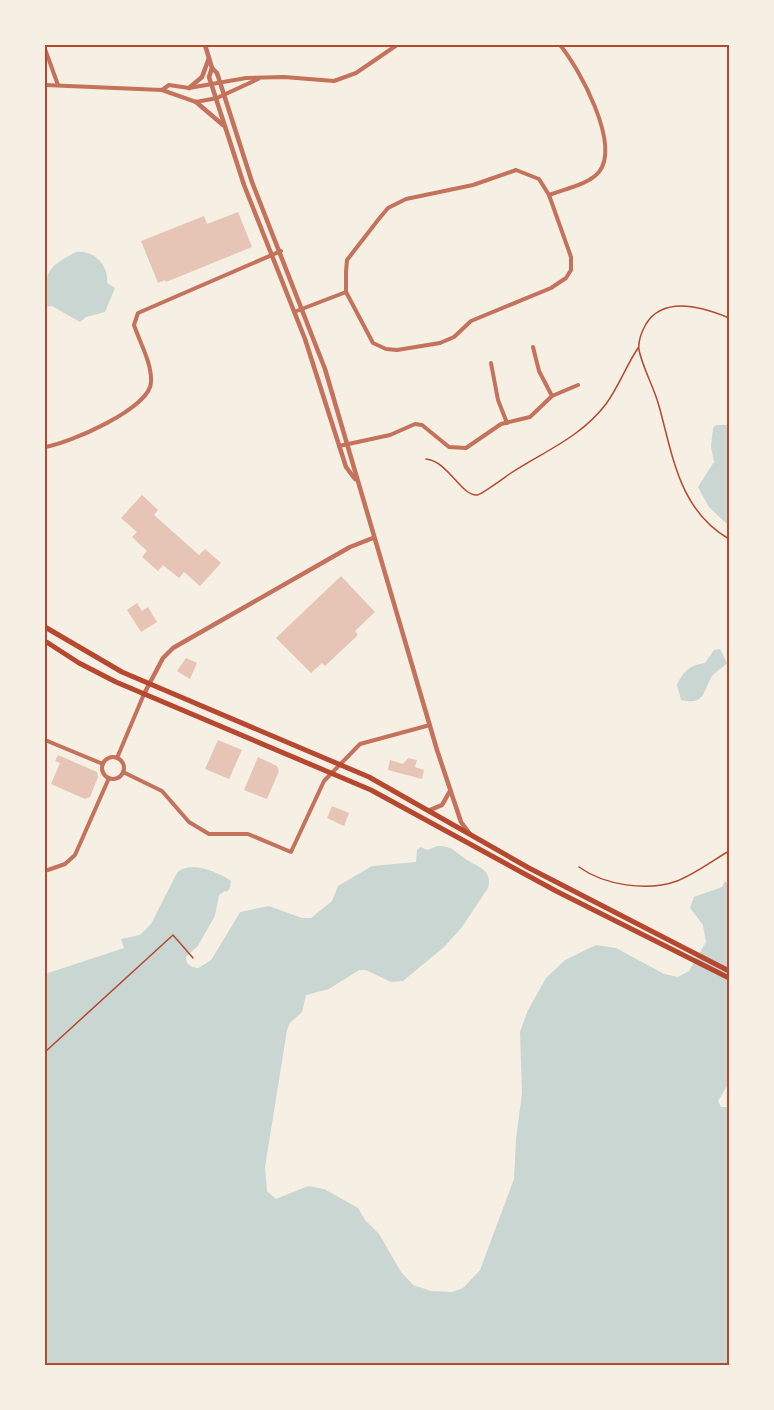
<svg xmlns="http://www.w3.org/2000/svg" width="774" height="1410" font-family="Manrope,sans-serif">
	<rect width="100%" height="100%" fill="#f6efe4"/>
	<!-- water -->
	<g fill="#c9d6d2">
		<path d="M76,252C94,250 109,265 107,283L115,288L105,312L86,317L80,322L52,306L45,307C45,273 44,269 76,252Z"/>
		<polygon points="716,425 729,425 729,526 709,507 698,487 714,462 711,446 713,428"/>
		<path d="M720,649L727,663C723,668 716,671 712,676C703,690 706,706 681,700L677,685C683,671 690,665 705,663L714,650Z"/>
		<path d="M437,846C453,846 455,852 467,860C479,867 493,871 488,888L462,927L444,947L403,981L391,982L366,970H359L329,989L306,995L302,1012L290,1023L287,1030L265,1167L267,1191L276,1199L308,1186L324,1189L358,1208L365,1220L379,1234L401,1272L413,1285L431,1291L452,1292L463,1288L480,1270L514,1179L516,1139L522,1093L520,1032L528,1010L546,978L565,960L596,945L616,948L664,974L678,977L689,971L706,942L703,925L690,908L694,897L722,887L725,881L729,885V1083L718,1101L721,1107H729V1365H45V974L124,948L121,939L140,935L151,924L177,873C190,860 218,872 231,881L230,888L218,902L215,916L198,946L186,957L187,963L198,968L211,960L240,912L269,906L302,918H311L332,901L338,886L372,866L416,862L417,850L420,847L428,850Z"/>
	</g>
	<!-- pier -->
	<polygon fill="#f6efe4" points="225,891 230,893 222,897 217,918 200,948 189,958 193,964 198,965 209,958 238,910 257,904 263,906 240,912 211,960 198,968 192,967 187,963 186,957 198,946 215,916 219,895"/>
	<!-- building -->
	<g fill="#e6c5b7">
		<polygon points="238,212 252,247 166,282 165,280 158,283 141,241 204,216 207,224"/>
		<polygon points="142,495 158,510 154,515 199,555 205,549 221,563 200,586 184,572 179,578 163,565 158,571 142,557 147,551 132,537 137,532 121,518"/>
		<polygon points="341,576 375,612 355,631 358,635 325,666 322,663 311,673 276,638"/>
		<polygon points="137,603 142,611 148,607 157,622 141,632 127,610"/>
		<polygon points="186,658 197,663 190,679 177,671"/>
		<polygon points="218,740 242,750 229,779 205,769"/>
		<polygon points="58,755 97,772 98,777 90,797 85,799 51,784 60,763 55,761"/>
		<polygon points="258,757 277,766 279,771 267,799 244,790"/>
		<polygon points="408,758 417,760 415,767 424,770 422,779 388,770 390,760 403,764"/>
		<polygon points="332,806 349,813 344,826 327,818"/>
	</g>
	<g fill="none" stroke-linecap="round" stroke-linejoin="round">
		<!-- path -->
		<g stroke="#b5482f" stroke-width="1.5">
			<path d="M729,318C703,307 664,295 646,324C642,331 638,342 639,350C643,369 654,387 659,406C673,456 679,510 729,539"/>
			<path d="M426,459C448,461 461,496 477,495C481,495 505,477 511,473C545,451 581,437 606,404C619,386 626,366 638,348"/>
			<path d="M579,867C604,885 647,892 677,881C695,874 712,861 729,851"/>
			<polyline points="45,1052 173,935 193,958"/>
			<polyline points="45,1232 45,1236"/>
		</g>
		<!-- minor -->
		<g stroke="#c5725c" stroke-width="4">
			<polyline points="45,49 58,85"/>
			<polyline points="45,85 162,90 196,102 217,98 258,79"/>
			<polyline points="162,90 169,85 189,88 246,78 284,77 334,81 356,73 397,45"/>
			<polygon points="516,170 539,179 549,195 571,257 571,270 566,278 551,288 471,321 454,337 440,343 397,350 386,349 373,343 346,292 346,272 347,260 378,220 388,208 406,199 473,185"/>
			<path d="M549,195C564,189 588,185 599,172C621,144 579,68 560,45"/>
			<polyline points="294,312 346,292"/>
			<polyline points="533,347 539,371 552,396"/>
			<polyline points="491,363 498,400 507,423"/>
			<polyline points="339,446 390,435 415,424 422,425 449,447 466,448 501,424 530,417 552,396 578,385"/>
			<path d="M45,447C68,444 151,408 151,382C152,363 140,343 134,325L138,313L281,251"/>
			<polyline points="45,740 103,764"/>
			<circle cx="113" cy="768" r="11"/>
			<polyline points="117,758 144,694"/>
			<polyline points="123,772 162,791 189,822 209,834 248,834 291,852 324,781 360,744 430,725"/>
			<polyline points="45,871 65,864 75,855 109,778"/>
		</g>
		<!-- tertiary -->
		<g stroke="#c5725c" stroke-width="4.5">
			<polyline points="205,45 212,68 217,73 252,182 325,369 437,750 461,822 470,834"/>
			<polyline points="212,68 209,77 244,185 305,339 346,467 355,479"/>
			<polyline points="189,88 202,77 209,58"/>
			<polyline points="196,102 223,125"/>
			<polyline points="144,694 163,658 173,648 350,547 373,538"/>
			<polyline points="430,810 442,805 450,791"/>
		</g>
		<!-- primary -->
		<g stroke="#b5482f" stroke-width="5">
			<polyline points="45,627 122,672 369,777 529,868 729,971"/>
			<polyline points="45,641 79,663 116,682 371,790 556,891 729,978"/>
		</g>
	</g>
	<!-- border -->
	<rect width="774" height="1410" fill="none" stroke="#f6efe4" stroke-width="93"/>
	<rect x="46" y="46" width="682" height="1318" fill="none" stroke="#b5482f" stroke-width="2"/>
</svg>
